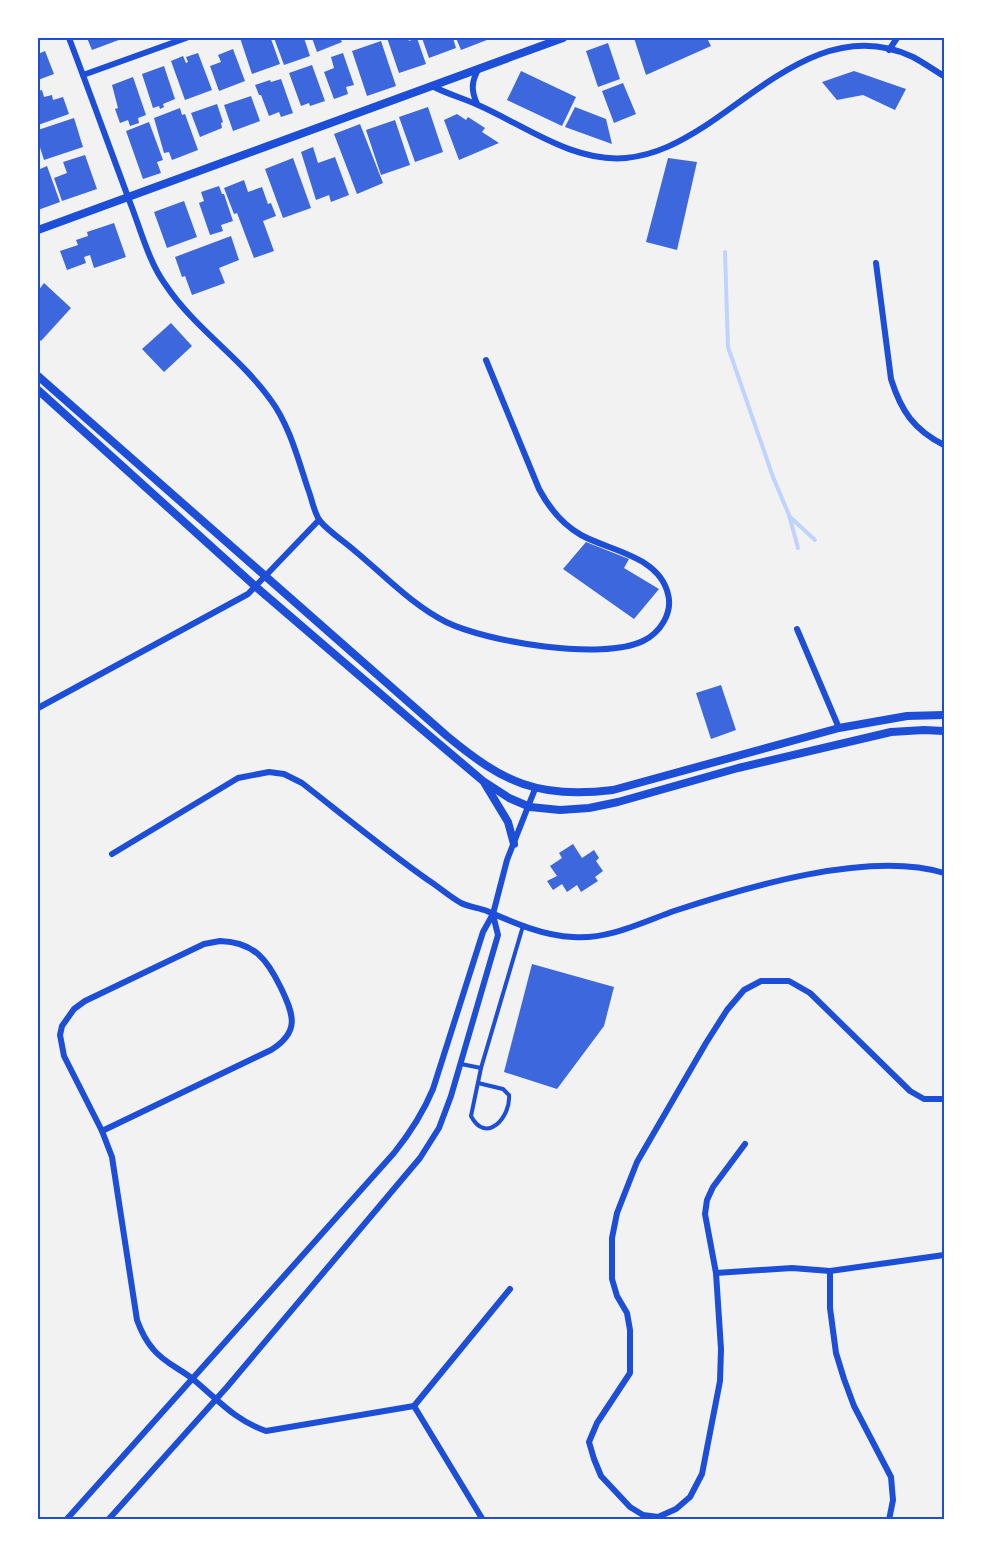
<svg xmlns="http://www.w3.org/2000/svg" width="982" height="1557" font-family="Barlow,sans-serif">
	<rect width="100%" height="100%" fill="#f2f2f2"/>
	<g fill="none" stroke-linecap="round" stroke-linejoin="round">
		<!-- stream -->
		<g stroke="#bfd3fe" stroke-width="4">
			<polyline points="725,252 728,347 773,477 789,515 798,548"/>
			<polyline points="789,516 815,540"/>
		</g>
	</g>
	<!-- building -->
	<g fill="#3d67dc">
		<polygon points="87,38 124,38 92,50"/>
		<polygon points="240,38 267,38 268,40 271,39 280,64 252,74"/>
		<polygon points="274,38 304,38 310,56 284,65"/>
		<polygon points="312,38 340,38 342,42 317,52"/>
		<polygon points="387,38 408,38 409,41 417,38 426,64 399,73"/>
		<polygon points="422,38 453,38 456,48 429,58"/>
		<polygon points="456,38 492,38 461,50"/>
		<polygon points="634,38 707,38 711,46 646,75"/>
		<polygon points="381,41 396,86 367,96 352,51"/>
		<polygon points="608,43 620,79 598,87 586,51"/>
		<polygon points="233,49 245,81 219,91 210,66 221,62 218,55"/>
		<polygon points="45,51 54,74 38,80 38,54"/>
		<polygon points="198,53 212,90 185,100 171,61 183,56 186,63 188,62 186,57"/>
		<polygon points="343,53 354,85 346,87 348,94 334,99 324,72 334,68 331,57"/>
		<polygon points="312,65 325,101 310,106 309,103 301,106 289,73"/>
		<polygon points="164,66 175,99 163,104 164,107 160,109 159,106 153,108 142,74"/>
		<polygon points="521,71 576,97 562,126 507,100"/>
		<polygon points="854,71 906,89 895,110 863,95 837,100 822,82"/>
		<polygon points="133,77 146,115 138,118 139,123 130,126 128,120 120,123 115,109 118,108 112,85"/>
		<polygon points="281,79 293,113 281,117 279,112 269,116 261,95 259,95 255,85 270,80 271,82"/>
		<polygon points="623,83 636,114 614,123 602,91"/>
		<polygon points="42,90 44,97 52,95 53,100 63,97 69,114 38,125 38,91"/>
		<polygon points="251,96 260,121 233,131 224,105"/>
		<polygon points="217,104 223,122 221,123 222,128 200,137 191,113"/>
		<polygon points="428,107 443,152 415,162 399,117"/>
		<polygon points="575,107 606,119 612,144 565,127"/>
		<polygon points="180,108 182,115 185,114 198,150 172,160 169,152 164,153 154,118"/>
		<polygon points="457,114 466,120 468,117 485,128 482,132 499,143 459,160 444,120"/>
		<polygon points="74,118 83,147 44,160 38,141 38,130"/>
		<polygon points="395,120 410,165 381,175 366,130"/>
		<polygon points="149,122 163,160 157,162 161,173 143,179 126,131"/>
		<polygon points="360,124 383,183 357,194 334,134"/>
		<polygon points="313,147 318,163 335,157 349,195 331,202 329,195 316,200 301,152"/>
		<polygon points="85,155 97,189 62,201 54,178 67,173 63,162"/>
		<polygon points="293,158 311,208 283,218 265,169"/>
		<polygon points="668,158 697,162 677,250 646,242"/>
		<polygon points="47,166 60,202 38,210 38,170"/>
		<polygon points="244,180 248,192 262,187 268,204 271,203 276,216 263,221 274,251 254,258 237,213 234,214 224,188"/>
		<polygon points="219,186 222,194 224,194 233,221 221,225 223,231 210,235 199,203 204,201 201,192"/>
		<polygon points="184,201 197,237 167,248 154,212"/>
		<polygon points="114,223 126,257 94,268 90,255 84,257 86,263 67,270 60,251 78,245 76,240 88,236 87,232"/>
		<polygon points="231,236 239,260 219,268 225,283 192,295 185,276 182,277 175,257"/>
		<polygon points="44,283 71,308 41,341 38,338 38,291"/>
		<polygon points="171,323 192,346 164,372 142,349"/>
		<polygon points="586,542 629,559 624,568 659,589 634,619 563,569"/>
		<polygon points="721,685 736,730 711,739 696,693"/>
		<polygon points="573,844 582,858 594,850 599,858 596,861 603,871 595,877 598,881 581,892 577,885 567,892 562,884 553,890 547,881 557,876 550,866 562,858 559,853"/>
		<polygon points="532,964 614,987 604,1026 557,1089 504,1072"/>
	</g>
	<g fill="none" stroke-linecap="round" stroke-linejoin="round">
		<!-- service -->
		<g stroke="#1d4ed8" stroke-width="4">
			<polyline points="461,1064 481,1068"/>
			<path d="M478,1083L503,1089L509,1095C511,1117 486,1145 471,1116L481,1068L523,926"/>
		</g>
		<!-- minor -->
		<g stroke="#1d4ed8" stroke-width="6">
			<path d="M69,38C90,93 110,149 131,205C141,231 149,262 165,284C194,328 240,357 270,399C289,424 298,459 308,489C312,499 314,513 320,521C329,532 344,541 355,551C384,575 412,605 446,622C487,642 602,661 643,641C660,633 673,613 668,594C659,556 610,551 581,535C562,524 549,508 539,489L486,360"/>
			<polyline points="889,50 897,38"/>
			<polyline points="83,75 186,38"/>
			<path d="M432,86C447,94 463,98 478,105C524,125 573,163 626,158C656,155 680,142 705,126C767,85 833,19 913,57C924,63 934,70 944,76"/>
			<path d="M477,104C471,90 471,82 479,68"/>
			<path d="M876,263L891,379C901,411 914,430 944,445"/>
			<polyline points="797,629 839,728"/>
			<polyline points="38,708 248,594 319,520"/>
			<path d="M112,854L238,778L269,772L284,774L302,783C343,815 384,849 428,880C439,887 449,896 461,903C469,907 479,908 487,911C514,923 544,936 573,937C607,940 643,922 674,911C747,887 869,850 944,873"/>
			<path d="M220,941C254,942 267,959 281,988C294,1015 300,1032 271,1050L102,1131L64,1056L60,1035L62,1026L74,1009L85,1001L204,944Z"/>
			<path d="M102,1131L112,1157L137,1320C141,1331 146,1341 153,1349C164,1363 181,1369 194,1380C219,1401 235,1420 266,1431L414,1406L483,1520"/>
			<polyline points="745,1144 713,1187 707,1200 705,1214 716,1273 721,1349 720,1381 702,1474 690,1497 676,1509 658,1517 643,1515 630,1507 601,1476 594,1459 589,1442 597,1423 630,1373 630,1330 627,1313 617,1296 612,1279 612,1238 617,1213 637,1162 706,1043 727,1010 744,990 761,981 789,981 810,993 910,1091 924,1099 944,1099"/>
			<polyline points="716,1273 792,1268 830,1271"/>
			<polyline points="414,1406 510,1289"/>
			<path d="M66,1520L394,1153C410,1133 423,1113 433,1089L483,932L493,914L507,860L535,789"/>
			<polyline points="108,1520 227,1387 420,1158 439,1128 451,1096 498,935 493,915"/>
			<polyline points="889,1520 893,1500 891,1477 854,1406 844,1379 836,1353 830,1308 830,1271 944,1255"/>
		</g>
		<!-- tertiary -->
		<g stroke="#1d4ed8" stroke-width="8">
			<polyline points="38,230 563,38"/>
			<path d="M38,376L447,736C504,783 538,799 613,790L839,728L907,716L944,715"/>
			<polyline points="38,390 255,586 418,726 483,781 509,798 530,807 560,810 589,808 618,802 738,768 891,732 924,730 944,731"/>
			<polyline points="485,784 508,822 514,844"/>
		</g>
	</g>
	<!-- border -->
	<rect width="982" height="1557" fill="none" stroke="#ffffff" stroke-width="78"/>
	<rect x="39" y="39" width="904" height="1479" fill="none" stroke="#1d4ed8" stroke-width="2"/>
</svg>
